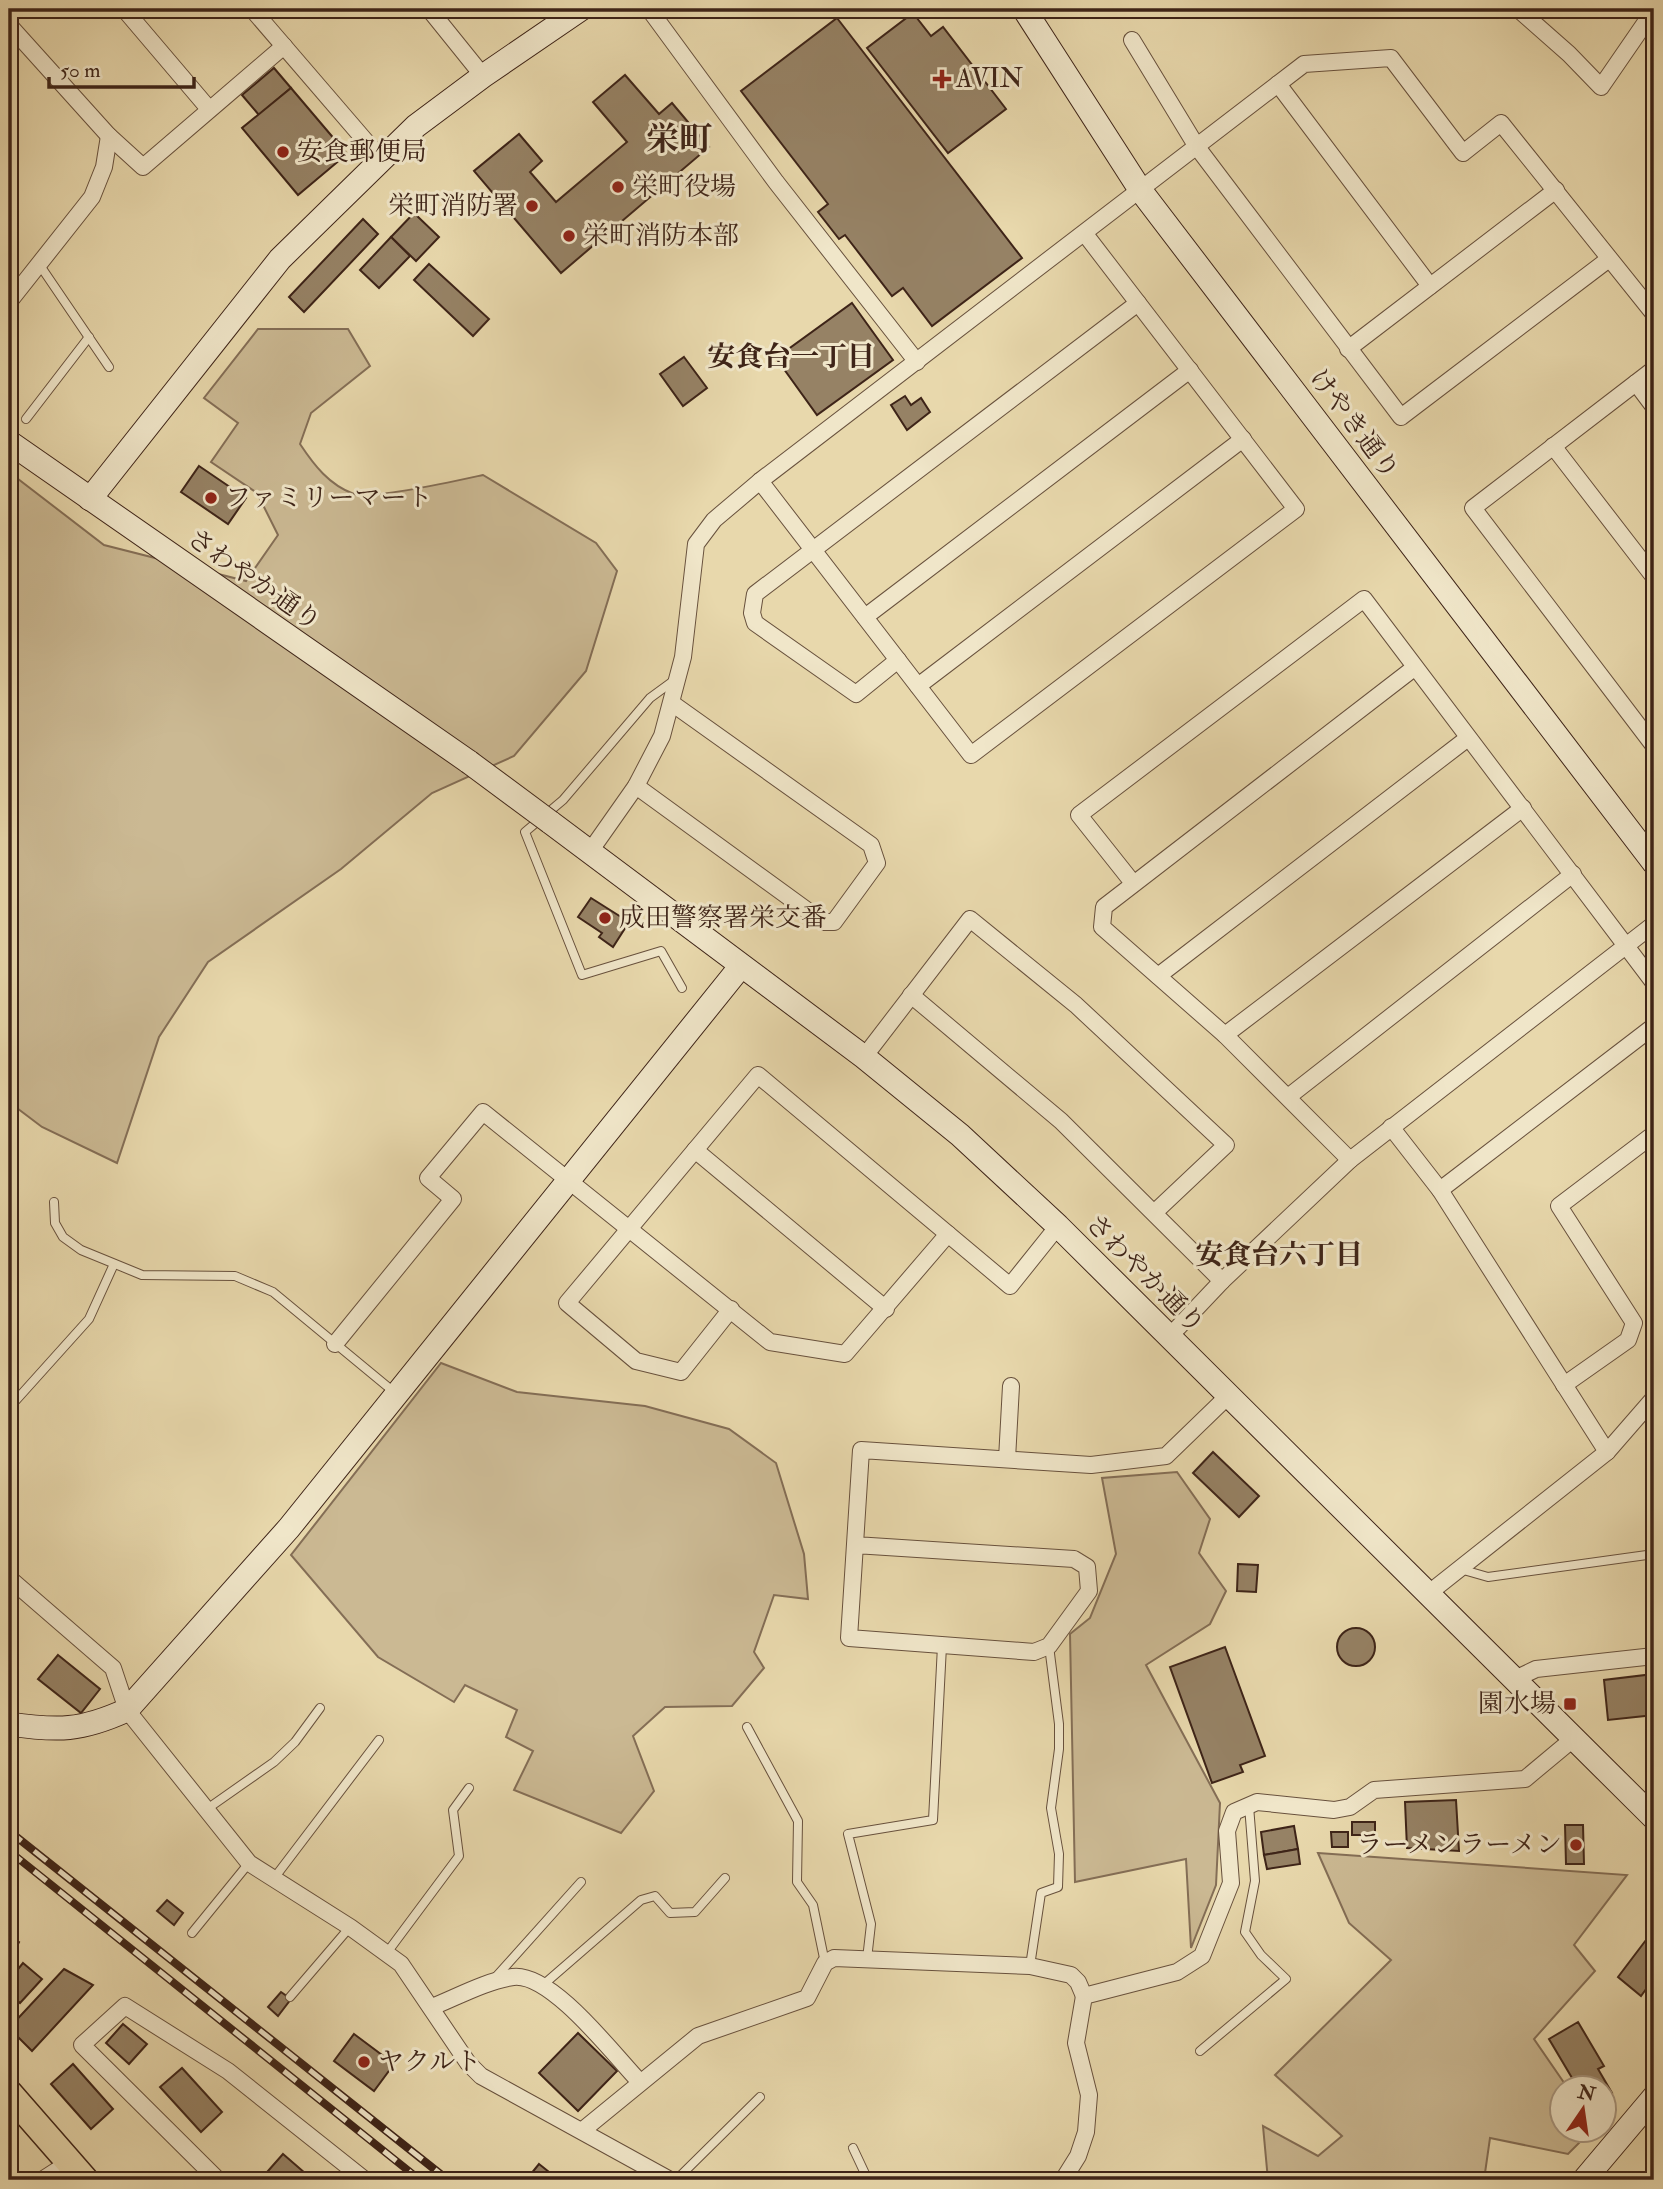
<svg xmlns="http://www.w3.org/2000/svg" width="1663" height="2189" font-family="'IM FELL Double Pica','Noto Serif JP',serif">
	<rect width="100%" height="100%" fill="#e8d8ac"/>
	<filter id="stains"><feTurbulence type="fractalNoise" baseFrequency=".00286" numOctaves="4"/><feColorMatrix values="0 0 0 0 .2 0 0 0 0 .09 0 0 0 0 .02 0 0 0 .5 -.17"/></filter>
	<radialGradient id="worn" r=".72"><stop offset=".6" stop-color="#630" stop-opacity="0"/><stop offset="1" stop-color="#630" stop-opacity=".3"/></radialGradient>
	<!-- green -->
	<g fill="#cbb993" stroke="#846e56" stroke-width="2">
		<path d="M258,329H348L370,366L311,413L300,444C314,465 329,485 354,494C372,500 460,480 483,475L596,543L617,571L586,671L514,756L432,793L341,869L208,962L159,1037L117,1163L42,1127L9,1102V472L104,545L246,581L278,535L257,493L211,462L238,423L204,398Z"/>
		<polygon points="441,1363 517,1392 645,1406 729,1429 776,1463 804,1554 808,1599 774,1595 754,1652 764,1668 732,1706 665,1707 633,1736 654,1791 621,1833 514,1790 533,1751 506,1737 517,1710 465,1685 454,1702 378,1657 291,1555"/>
		<polygon points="1177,1472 1210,1519 1199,1553 1226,1591 1210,1624 1146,1665 1220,1803 1216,1885 1191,1948 1186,1859 1075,1882 1070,1634 1090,1618 1116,1554 1102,1478"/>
		<polygon points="1318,1853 1627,1875 1574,1945 1595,1971 1534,2039 1567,2087 1562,2088 1562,2130 1592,2130 1568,2154 1490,2138 1484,2180 1268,2180 1263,2126 1318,2156 1342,2136 1275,2075 1391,1960 1349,1923"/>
	</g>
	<!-- building -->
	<g fill="#968265" stroke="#3e2418" stroke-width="2">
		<polygon points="913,13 931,36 943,27 1006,109 948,153 867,48"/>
		<polygon points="837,18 1022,258 932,326 903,288 892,296 845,235 839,239 818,212 828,204 741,91"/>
		<polygon points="274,68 291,88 259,115 242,95"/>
		<polygon points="625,75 659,114 672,103 709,147 561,273 474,171 519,134 542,161 530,172 556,202 627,142 593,102"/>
		<polygon points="291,88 347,154 298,195 242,128"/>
		<polygon points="414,213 439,237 416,261 391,237"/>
		<polygon points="363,219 378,234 304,312 289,297"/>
		<polygon points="391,237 410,256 379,288 360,270"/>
		<polygon points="429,264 489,319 473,336 414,280"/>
		<polygon points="852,303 893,360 817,415 776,358"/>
		<polygon points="684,357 707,388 683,406 660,374"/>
		<polygon points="905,396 911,405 921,398 930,412 907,430 891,405"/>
		<polygon points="199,466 246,498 228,524 181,492"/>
		<polygon points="591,898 629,922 613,947 599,937 602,933 578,917"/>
		<polygon points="1213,1452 1259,1496 1239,1517 1193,1473"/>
		<polygon points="1238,1564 1258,1565 1256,1592 1237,1591"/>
		<circle cx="1356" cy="1647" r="19"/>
		<polygon points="1225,1647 1265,1756 1240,1765 1243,1772 1212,1783 1170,1667"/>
		<polygon points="58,1655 100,1689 81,1713 38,1679"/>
		<polygon points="1654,1674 1654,1715 1608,1720 1604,1680"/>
		<polygon points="1456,1800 1459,1851 1407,1848 1405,1802"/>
		<rect x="1352" y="1822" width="23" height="13"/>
		<polygon points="1565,1825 1583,1825 1584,1864 1566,1864"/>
		<polygon points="1294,1826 1298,1849 1264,1855 1261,1832"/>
		<polygon points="1331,1832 1348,1832 1348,1847 1332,1847"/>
		<polygon points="1298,1849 1300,1864 1267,1869 1264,1855"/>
		<polygon points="167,1900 183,1913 174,1925 157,1911"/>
		<polygon points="9,1936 19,1942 9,1961"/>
		<polygon points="1646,1940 1654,1945 1654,1978 1641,1996 1618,1977"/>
		<polygon points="23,1963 42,1979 20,2003 9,1993 9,1980"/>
		<polygon points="64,1969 93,1985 32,2051 9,2028"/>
		<polygon points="281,1992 291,1999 278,2016 268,2007"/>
		<polygon points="1578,2022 1604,2066 1598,2069 1612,2093 1604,2098 1604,2088 1578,2088 1549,2039"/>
		<polygon points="123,2024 147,2044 129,2064 106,2043"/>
		<polygon points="578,2033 617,2071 578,2111 539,2073"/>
		<polygon points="354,2034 394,2064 374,2091 334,2061"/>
		<polygon points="73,2064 113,2109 91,2129 51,2084"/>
		<polygon points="182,2068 222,2112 201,2132 160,2087"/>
		<polygon points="283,2154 313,2180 278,2180 268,2171"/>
		<polygon points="539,2164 559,2180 526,2180"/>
	</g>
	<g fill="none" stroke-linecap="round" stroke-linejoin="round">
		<!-- lane casing -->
		<g stroke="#68513d" stroke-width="10">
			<g id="lane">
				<polyline points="39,264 109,367"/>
				<polyline points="26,419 89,337"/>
				<polyline points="676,679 650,698 563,800 525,832 582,975 661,951 682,988"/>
				<polyline points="54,1202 55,1223 63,1237 81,1250 142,1275 235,1276 273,1292 394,1392"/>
				<polyline points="1648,1407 1654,1436"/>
				<polyline points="9,1408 89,1319 114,1264"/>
				<polyline points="1460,1569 1488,1577 1654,1554"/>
				<polyline points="747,1727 798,1821 797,1882 813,1905 825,1963"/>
				<polyline points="207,1809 274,1762 295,1742 320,1708"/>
				<polyline points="275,1877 379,1740"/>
				<polyline points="192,1933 249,1863"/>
				<polyline points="386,1954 459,1856 453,1810 469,1788"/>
				<polyline points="867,1959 871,1924 848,1834 933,1820 942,1646"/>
				<polyline points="1030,1966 1041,1893 1058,1887 1059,1854 1051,1808 1059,1749 1059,1724 1049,1646"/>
				<polyline points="494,1979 581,1882"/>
				<polyline points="543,1985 641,1900 655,1896 670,1913 695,1912 725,1878"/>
				<polyline points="290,1997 350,1927"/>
				<polyline points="1200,2051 1286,1979 1261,1955 1245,1932 1255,1881 1249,1806"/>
				<polyline points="853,2148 868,2180"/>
				<polyline points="676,2180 760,2097"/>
			</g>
		</g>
		<!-- street casing -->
		<g stroke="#68513d" stroke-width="18">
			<g id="street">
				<polyline points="124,9 209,109"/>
				<polyline points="252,9 381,159"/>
				<polyline points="429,9 483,76"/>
				<polyline points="649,9 776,182 917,362"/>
				<polyline points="1518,9 1569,54 1601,87 1654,10"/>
				<polyline points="9,25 109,136 143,167 284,46"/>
				<polyline points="1132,40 1197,147 1401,417 1609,259"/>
				<polyline points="1278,84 1430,286"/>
				<polyline points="9,302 92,197 104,167 109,136"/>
				<polyline points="1348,349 1556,190"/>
				<polyline points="1654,369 1473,508 1654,746"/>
				<polyline points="1636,383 1654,407"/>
				<polyline points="1553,446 1654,577"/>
				<polyline points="760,481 971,755 1296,509 1085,234"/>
				<polyline points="865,617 1190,370"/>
				<polyline points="898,660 856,694 755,623 752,613 755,594 1138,303"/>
				<polyline points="918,686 1243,439"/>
				<polyline points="636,786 823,922 834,922 877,863 871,845 673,704"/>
				<polyline points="591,850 636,786 662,736 683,657 696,544 714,520 760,481 1304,64 1391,58 1463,153 1501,123 1654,314"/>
				<polyline points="1133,883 1079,815 1364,599 1654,983"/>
				<polyline points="1158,976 1468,738"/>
				<polyline points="911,995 1061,1121 1222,1281"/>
				<polyline points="1225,1035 1523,808"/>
				<polyline points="864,1057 970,919 1076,1005 1226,1145 1155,1212"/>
				<polyline points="1288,1097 1573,874"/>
				<polyline points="1391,1127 1440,1190 1607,1452"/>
				<polyline points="695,1150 886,1309"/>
				<polyline points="1350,1160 1225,1035 1102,927 1104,907 1414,668"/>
				<polyline points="1440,1190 1654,1026"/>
				<polyline points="731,1309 681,1372 636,1361 567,1303 758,1075 1010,1286 1058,1226"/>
				<polyline points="1169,1337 1222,1281 1350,1160 1654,924"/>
				<polyline points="335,1344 453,1199 428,1178 483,1112 770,1342 845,1354 948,1234"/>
				<polyline points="1564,1385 1628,1340 1634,1323 1559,1206 1654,1134"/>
				<polyline points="1007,1459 1011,1386"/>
				<polyline points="855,1545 1074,1559 1087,1567 1089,1591 1049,1646 1034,1652 849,1638 861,1450 1091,1465 1166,1456 1228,1396"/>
				<polyline points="9,1578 113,1668 127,1710 249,1863 350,1927 401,1964 468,2063 481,2076 670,2180"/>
				<polyline points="1429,1593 1607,1452 1654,1398"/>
				<polyline points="1515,1679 1536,1669 1654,1656"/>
				<path d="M432,2007C457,1997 486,1981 513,1977C551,1972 614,2055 639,2081"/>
				<polyline points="583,2130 698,2036 807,1998 825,1963 834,1958 1030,1966 1071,1975 1078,1982 1084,1996"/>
				<polyline points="42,2180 70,2162"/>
				<polyline points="218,2180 82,2045 125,2006 228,2071 365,2180"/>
				<polyline points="1063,2180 1078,2156 1086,2132 1089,2095 1076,2043 1084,1996 1177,1972 1202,1956 1231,1883 1227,1831 1234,1812 1257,1802 1334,1810 1350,1807 1374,1790 1525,1779 1573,1739"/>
			</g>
		</g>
		<!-- secondary casing -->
		<g stroke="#3e2418" stroke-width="25">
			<g id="secondary">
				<polyline points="1024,9 1141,191 1654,863"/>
				<polyline points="9,442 469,762"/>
				<polyline points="90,499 280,259 416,126 483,76 581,9"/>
				<polyline points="550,822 864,1057 960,1135 1058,1226 1654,1818"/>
				<path d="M9,1724C58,1731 81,1731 127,1710L289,1528L741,966"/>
				<polyline points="1584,2180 1654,2097"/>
			</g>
		</g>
		<!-- primary casing -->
		<g stroke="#3e2418" stroke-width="29">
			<polyline id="primary" points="9,2093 85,2180"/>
		</g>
		<!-- lane -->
		<use href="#lane" stroke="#f0e6c9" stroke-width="8"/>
		<!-- street -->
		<use href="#street" stroke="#f0e6c9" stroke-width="16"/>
		<!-- secondary -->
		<use href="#secondary" stroke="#f0e6c9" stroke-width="23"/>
		<!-- primary -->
		<use href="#primary" stroke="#e8d8ac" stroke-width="26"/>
		<!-- rail casing -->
		<g stroke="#3e2418" stroke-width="8">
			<g id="rail">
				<polyline points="9,1831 448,2180"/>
				<polyline points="9,1851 420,2180"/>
			</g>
		</g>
		<!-- rail -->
		<use href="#rail" stroke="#f0e6c9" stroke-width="5" stroke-dasharray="16" stroke-linecap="butt"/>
		<!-- secondary-bridge casing -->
		<g stroke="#3e2418" stroke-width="25" stroke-linecap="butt">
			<polyline id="secondary-bridge" points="469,762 550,822"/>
		</g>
		<!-- secondary-bridge -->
		<use href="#secondary-bridge" stroke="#f0e6c9" stroke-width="23"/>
	</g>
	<!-- markers -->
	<g fill="#8f2418" stroke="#f0e6c9" stroke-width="2.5">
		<path d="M938.5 68.5h7v7h7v7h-7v7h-7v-7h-7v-7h7z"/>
		<circle cx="283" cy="152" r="7"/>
		<circle cx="618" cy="187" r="7"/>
		<circle cx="532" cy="206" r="7"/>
		<circle cx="569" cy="236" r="7"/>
		<circle cx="211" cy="498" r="7"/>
		<circle cx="605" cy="918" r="7"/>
		<rect x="1563" y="1697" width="14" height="14" rx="3.5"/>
		<circle cx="1576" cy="1845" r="7"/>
		<circle cx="364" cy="2062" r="7"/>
	</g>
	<g text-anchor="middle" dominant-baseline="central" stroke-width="6" stroke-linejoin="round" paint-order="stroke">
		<!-- poi labels -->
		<g font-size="26" fill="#3e2418" stroke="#f0e6c9" text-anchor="start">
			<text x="956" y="79">AVIN</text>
			<text x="297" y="152">安食郵便局</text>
			<text x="632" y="187">栄町役場</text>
			<text x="518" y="206" text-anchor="end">栄町消防署</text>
			<text x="583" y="236">栄町消防本部</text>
			<text x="225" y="498">ファミリーマート</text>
			<text x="619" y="918">成田警察署栄交番</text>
			<text x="1556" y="1704" text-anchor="end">園水場</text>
			<text x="1562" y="1845" text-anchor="end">ラーメンラーメン</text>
			<text x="378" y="2062">ヤクルト</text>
		</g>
		<!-- street labels -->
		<g font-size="26" fill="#3e2418" stroke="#f0e6c9">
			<text transform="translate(1354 424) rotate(53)">けやき通り</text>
			<text transform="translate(254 580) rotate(35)">さわやか通り</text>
			<text transform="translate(1145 1274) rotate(45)">さわやか通り</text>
		</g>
		<!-- neighbourhood labels -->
		<g font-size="28" font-weight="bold" fill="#3e2418" stroke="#f0e6c9">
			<text x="791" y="357">安食台一丁目</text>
			<text x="1279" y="1255">安食台六丁目</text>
		</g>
		<!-- district labels -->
		<g font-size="33" font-weight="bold" fill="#3e2418" stroke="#f0e6c9">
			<text x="679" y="139">栄町</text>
		</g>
	</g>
	<!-- margin -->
	<rect width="1663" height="2189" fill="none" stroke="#e8d8ac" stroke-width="35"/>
	<rect x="10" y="10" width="1642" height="2168" fill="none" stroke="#3e2418" stroke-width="3.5"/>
	<rect x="18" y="18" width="1628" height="2154" fill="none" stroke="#3e2418" stroke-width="2"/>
	<!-- north arrow -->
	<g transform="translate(1583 2109) rotate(13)"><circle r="33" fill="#f0e6c9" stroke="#a99882" stroke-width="2"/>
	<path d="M0-5L12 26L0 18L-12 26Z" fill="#8f2418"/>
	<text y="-10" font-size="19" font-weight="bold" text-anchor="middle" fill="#3e2418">N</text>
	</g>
	<!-- scale -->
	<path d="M49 77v10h145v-10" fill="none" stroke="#3e2418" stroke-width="3.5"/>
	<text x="60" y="77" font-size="21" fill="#3e2418" stroke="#f0e6c9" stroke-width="5" paint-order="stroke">50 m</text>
	<rect width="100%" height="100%" filter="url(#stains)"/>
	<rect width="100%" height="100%" fill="url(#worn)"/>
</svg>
